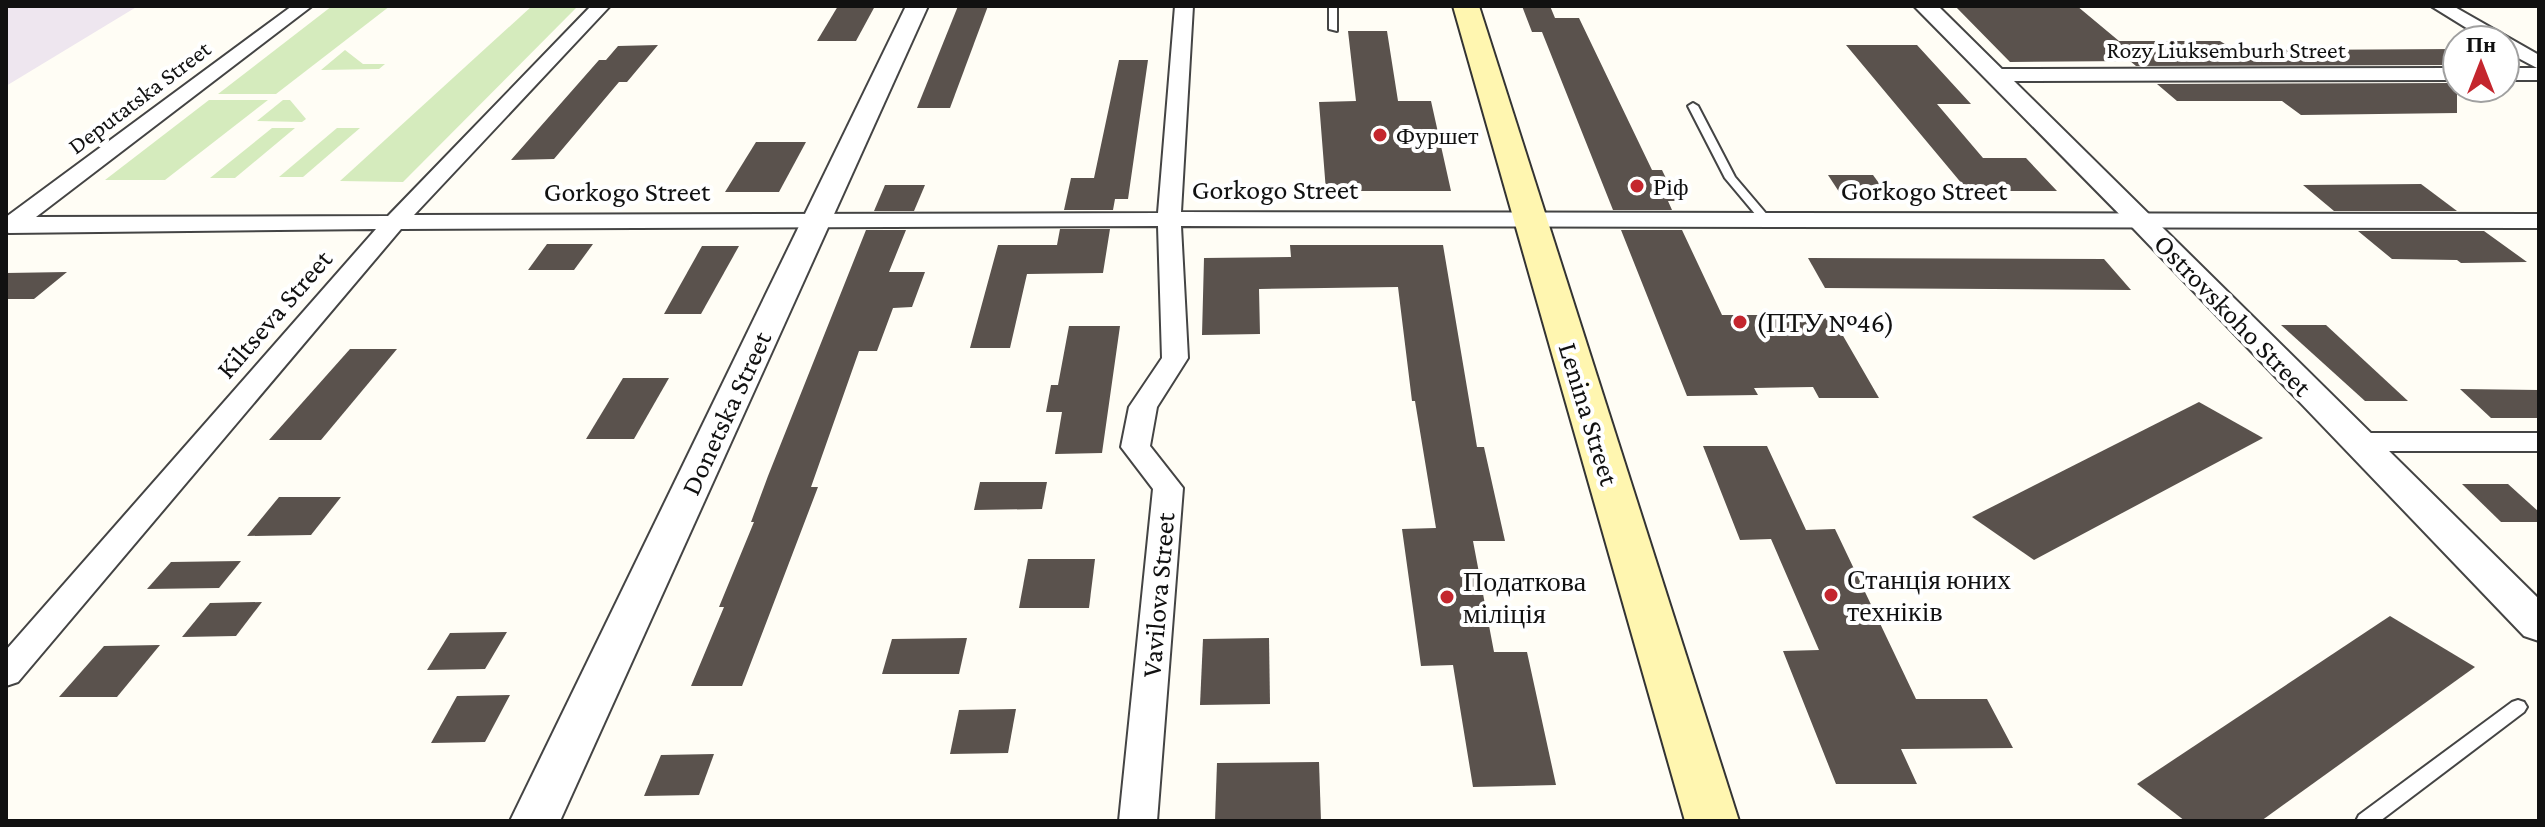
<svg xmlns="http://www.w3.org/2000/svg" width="2545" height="827" font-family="'Crimson Pro',serif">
	<rect width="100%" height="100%" fill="#fffdf5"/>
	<!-- industrial -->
	<polygon fill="#eee6ef" points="6,6 138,6 6,86"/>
	<!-- green -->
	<g fill="#d5ebbd">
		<polygon points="332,6 390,6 276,94 218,94"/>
		<polygon points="532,6 578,6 403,182 340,181"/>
		<polygon points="345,50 363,64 385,64 379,69 321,70"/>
		<polygon points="209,100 268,100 165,180 105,180"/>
		<polygon points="283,100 290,100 306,119 302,122 257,121"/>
		<polygon points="272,128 295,128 235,178 210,178"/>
		<polygon points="337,128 360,128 303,177 279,177"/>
	</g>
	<!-- building -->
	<g fill="#5a524d">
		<polygon points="838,6 875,6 856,41 817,41"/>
		<polygon points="958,6 988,6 950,108 917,108"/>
		<polygon points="1522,6 1550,6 1555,18 1579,18 1652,170 1662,170 1677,201 1668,201 1672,210 1613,210 1542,32 1532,32"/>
		<polygon points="1955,6 2077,6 2119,41 2220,41 2228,46 2283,47 2287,50 2457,49 2457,65 2136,66 2130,61 2010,62"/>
		<polygon points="1348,31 1387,31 1398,101 1431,101 1451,191 1326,191 1319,102 1356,101"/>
		<polygon points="658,45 627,82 619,82 554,159 511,160 599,60 606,60 618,46"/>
		<polygon points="1846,45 1917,45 1971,104 1937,104 1983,158 2026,158 2057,191 1968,191"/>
		<polygon points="1119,60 1148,60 1128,199 1115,199 1113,210 1064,210 1071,178 1094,178"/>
		<polygon points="2457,83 2457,113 2301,115 2282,101 2177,101 2157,84"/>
		<polygon points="756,142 806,142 779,192 725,192"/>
		<polygon points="1828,175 1873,175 1892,201 1845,201"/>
		<polygon points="2421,184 2457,211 2334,211 2303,185"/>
		<polygon points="885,185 925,185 914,211 874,211"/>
		<polygon points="1060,229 1110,229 1103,273 1027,274 1010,348 970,348 998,245 1057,245"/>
		<polygon points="866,230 906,230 889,272 925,272 912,307 893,308 877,351 859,351 811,487 818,487 742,686 691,686 724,607 719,607 754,522 751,522 768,476"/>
		<polygon points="1621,230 1682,230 1722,315 1831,315 1879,398 1819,398 1813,387 1754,388 1758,395 1687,396"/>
		<polygon points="2358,231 2484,231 2527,262 2461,263 2457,260 2392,259"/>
		<polygon points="547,244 593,244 574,270 528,270"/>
		<polygon points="1290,245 1443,245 1477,447 1484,447 1505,541 1473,541 1494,652 1527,652 1556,785 1473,787 1453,665 1421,666 1402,529 1436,528 1415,401 1412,401 1398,287 1259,289 1260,334 1202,335 1204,258 1291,257"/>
		<polygon points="702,246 739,246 701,314 664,314"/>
		<polygon points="1808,258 2104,259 2131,290 1825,288"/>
		<polygon points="67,272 34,299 6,299 6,273"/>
		<polygon points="2281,325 2326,325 2408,401 2365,401"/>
		<polygon points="1069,326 1120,326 1102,453 1055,454 1062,412 1046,412 1051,385 1058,385"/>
		<polygon points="350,349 397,349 321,440 269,440"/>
		<polygon points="623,378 669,378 634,439 586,439"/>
		<polygon points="2460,389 2539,390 2539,418 2491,418"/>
		<polygon points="2199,402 2263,438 2034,560 1972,517"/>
		<polygon points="1703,446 1767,446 1806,530 1835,529 1916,699 1987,699 2013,748 1901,749 1917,784 1836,784 1783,651 1819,650 1771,539 1740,540"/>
		<polygon points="980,482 1047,482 1042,509 974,510"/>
		<polygon points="2462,484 2508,484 2539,512 2539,522 2501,522"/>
		<polygon points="279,497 341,497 311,535 247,536"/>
		<polygon points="1028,559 1095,559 1089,608 1019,608"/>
		<polygon points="241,561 219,588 147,589 171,562"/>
		<polygon points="262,602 236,636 182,637 210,603"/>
		<polygon points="2390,616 2475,667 2261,821 2185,821 2137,784"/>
		<polygon points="507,632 485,669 427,670 450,633"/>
		<polygon points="967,638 959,674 882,674 892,639"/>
		<polygon points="1269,638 1270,704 1200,705 1203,639"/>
		<polygon points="160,645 117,697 59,697 104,646"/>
		<polygon points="510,695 485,742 431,743 457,696"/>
		<polygon points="1016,709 1008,753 950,754 959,710"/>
		<polygon points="714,754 699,795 644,796 661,755"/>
		<polygon points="1319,762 1321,821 1215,821 1217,763"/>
	</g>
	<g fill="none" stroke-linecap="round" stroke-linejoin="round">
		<!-- service casing -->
		<g stroke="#444" stroke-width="4">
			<g id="service">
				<polygon points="1329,6 1337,6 1337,31 1329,29"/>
				<polygon points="1693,103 1698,106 1735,177 1769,217 1769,221 1761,221 1725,178 1688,106"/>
				<polygon points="2518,700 2524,702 2527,707 2524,712 2380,821 2356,821 2359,815 2512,702"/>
			</g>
		</g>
		<!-- minor casing -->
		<g stroke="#444" stroke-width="4">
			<g id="minor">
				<polygon points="292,6 312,6 36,217 388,216 591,6 610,6 414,215 1158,213 1175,6 1193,6 1181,212 2539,214 2539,228 1181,226 1188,358 1157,407 1150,446 1183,488 1157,821 1119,821 1153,489 1121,447 1129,407 1162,358 1158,226 401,229 18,682 6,686 6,650 376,229 9,233 6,232 6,217"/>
				<polygon points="2431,6 2453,6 2539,55 2539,80 2505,80 2505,68 2537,68 2505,51 2505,40 2486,40"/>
				<polygon points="2457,68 2457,80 1996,81 1986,75 1996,69"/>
				<polygon points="2357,433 2539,433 2539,451 2357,451 2347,448 2343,442 2347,436"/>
			</g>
		</g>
		<!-- tertiary casing -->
		<g stroke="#444" stroke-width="4">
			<g id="tertiary">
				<polygon points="906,6 928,6 560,821 510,821"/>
				<polygon points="1914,6 1938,6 2539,599 2539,641 2524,636 2132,227"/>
			</g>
		</g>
		<!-- secondary casing -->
		<g stroke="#333" stroke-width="4">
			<polygon id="secondary" points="1453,6 1479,6 1739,821 1685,821"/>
		</g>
		<!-- service -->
		<use href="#service" fill="#fff" fill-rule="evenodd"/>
		<!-- minor -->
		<use href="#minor" fill="#fff" fill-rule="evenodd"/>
		<!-- tertiary -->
		<use href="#tertiary" fill="#fff" fill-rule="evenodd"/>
		<!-- secondary -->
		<use href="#secondary" fill="#fff6b0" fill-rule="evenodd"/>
	</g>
	<!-- markers -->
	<g fill="#c4262e" stroke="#fff" stroke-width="3">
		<circle cx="1380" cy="135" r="8"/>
		<circle cx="1637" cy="186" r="8"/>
		<circle cx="1740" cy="322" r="8"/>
		<circle cx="1831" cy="595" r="8"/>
		<circle cx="1447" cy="597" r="8"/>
	</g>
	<g text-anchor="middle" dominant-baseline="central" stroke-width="8" stroke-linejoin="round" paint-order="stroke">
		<!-- far-street labels -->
		<g font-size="24" fill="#111" stroke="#fff">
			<text x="2226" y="49">Rozy Liuksemburh Street</text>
			<text transform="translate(139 97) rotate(-37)">Deputatska Street</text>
		</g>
		<!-- far-poi labels -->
		<g font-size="24" fill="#111" stroke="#fff" text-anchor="start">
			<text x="1396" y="135">Фуршет</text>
			<text x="1653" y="186">Ріф</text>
		</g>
		<!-- street labels -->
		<g font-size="28" fill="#111" stroke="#fff">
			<text x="1275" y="189">Gorkogo Street</text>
			<text x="1924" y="190">Gorkogo Street</text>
			<text x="627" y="191">Gorkogo Street</text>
			<text transform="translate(274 314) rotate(-49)">Kiltseva Street</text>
			<text transform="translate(2233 315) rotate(46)">Ostrovskoho Street</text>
			<text transform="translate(726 413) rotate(-65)">Donetska Street</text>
			<text transform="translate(1589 414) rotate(73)">Lenina Street</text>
			<text transform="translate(1158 595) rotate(-85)">Vavilova Street</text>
		</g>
		<!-- poi labels -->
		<g font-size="28" fill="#111" stroke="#fff" text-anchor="start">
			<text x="1756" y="322">(ПТУ №46)</text>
			<text x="1847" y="579">Станція юних<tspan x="1847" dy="32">техніків</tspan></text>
			<text x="1463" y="581">Податкова<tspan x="1463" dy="32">міліція</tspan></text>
		</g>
	</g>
	<!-- border -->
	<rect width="2545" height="827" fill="none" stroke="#111111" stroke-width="16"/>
	<!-- north arrow -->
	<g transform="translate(2481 64)"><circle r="38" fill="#ffffff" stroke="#a0a0a0" stroke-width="2"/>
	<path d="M0-6L14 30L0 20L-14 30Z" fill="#c4262e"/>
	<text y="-12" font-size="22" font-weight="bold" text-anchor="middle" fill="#111111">Пн</text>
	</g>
</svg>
